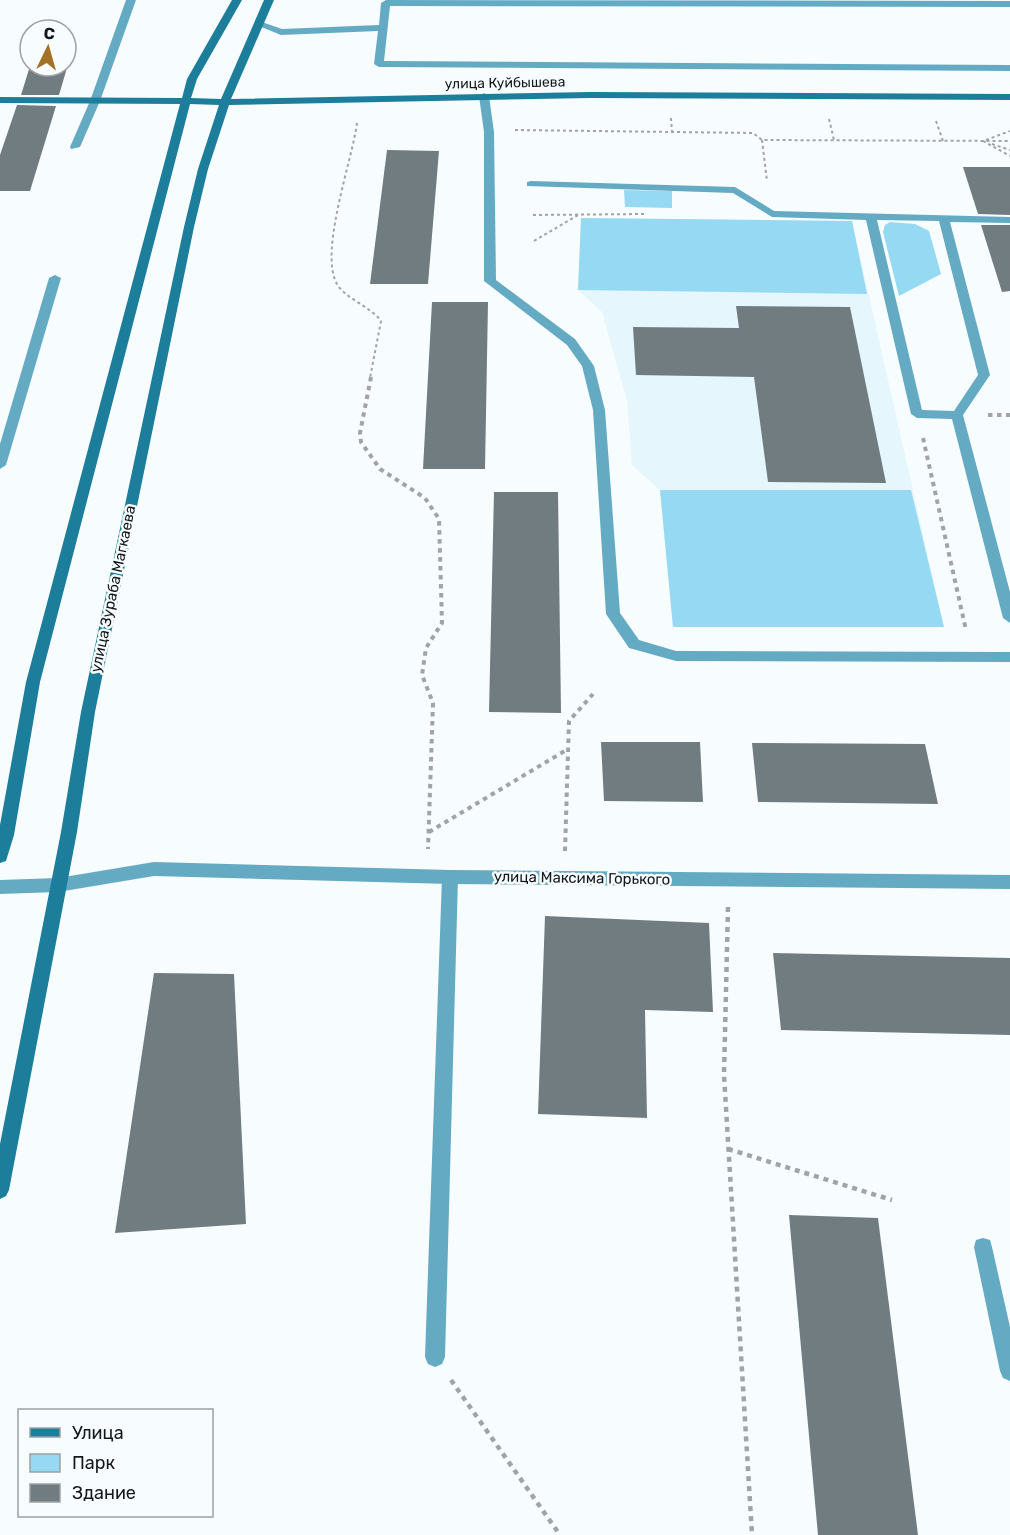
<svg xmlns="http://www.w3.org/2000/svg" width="1010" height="1535" font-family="Rubik,sans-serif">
	<rect width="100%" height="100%" fill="#f7fdff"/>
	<!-- built -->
	<polygon fill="#e5f6fd" points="581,218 852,221 944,627 673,627 660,490 632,465 627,401 602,312 578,290"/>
	<!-- green -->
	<g fill="#95d9f3">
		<polygon points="624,190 672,191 672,208 625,207"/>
		<polygon points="581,218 852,221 867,294 578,290"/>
		<polygon points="890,222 915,224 929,231 941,274 899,296 883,232 885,225"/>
		<polygon points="660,490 911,490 944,627 673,627"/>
	</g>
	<!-- building -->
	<g fill="#707c80">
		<polygon points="66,61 69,61 59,95 21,95 30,66 66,66"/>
		<polygon points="17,105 56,106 30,191 0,191 0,155"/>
		<polygon points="387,150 439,151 428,284 370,284"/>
		<polygon points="963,167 1010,167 1010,215 978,214"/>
		<polygon points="981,225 1010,225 1010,291 1002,292"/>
		<polygon points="432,302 488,302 485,469 423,469"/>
		<polygon points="736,306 850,307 886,483 768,482 754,377 636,375 633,327 739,328"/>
		<polygon points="494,492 558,492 561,713 489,712"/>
		<polygon points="601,742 700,742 703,802 604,801"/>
		<polygon points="752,743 925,744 938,804 758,802"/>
		<polygon points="545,916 709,923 713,1012 645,1010 647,1118 538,1114"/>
		<polygon points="773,953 1010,958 1010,1035 781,1030"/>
		<polygon points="154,973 234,974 246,1224 115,1233"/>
		<polygon points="789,1215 878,1218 918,1535 818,1535"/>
	</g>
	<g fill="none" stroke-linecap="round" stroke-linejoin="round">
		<!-- path-far2 -->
		<g stroke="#9fa5a7" stroke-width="2" stroke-dasharray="3 3" stroke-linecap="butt">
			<polyline points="671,118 672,132"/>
			<polyline points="829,119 834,140"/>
			<polyline points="936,121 943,141"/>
			<path d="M357,123C352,161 320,249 336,282C343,298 369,305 381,321L370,378"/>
			<polyline points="515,130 753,133 762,140 1010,141"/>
			<polyline points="762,140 767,181"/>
			<polyline points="986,140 1010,131"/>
			<polyline points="983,141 1010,156"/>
			<polyline points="992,144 1010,150"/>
			<polyline points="533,215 646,214"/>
			<polyline points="534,241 578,215"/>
		</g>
		<!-- path-far1 -->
		<g stroke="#9fa5a7" stroke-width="4" stroke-dasharray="4.5 4.5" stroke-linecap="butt">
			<polyline points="371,377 360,433 361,442 380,469 425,498 439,519 442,623 426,648 422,675 433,703 428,849"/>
			<polyline points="988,415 1010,415"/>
			<polyline points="923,438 966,630"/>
			<polyline points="429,832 568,749"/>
			<polyline points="565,851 569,721 593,694"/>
		</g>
		<!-- path -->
		<g stroke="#9fa5a7" stroke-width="4.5" stroke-dasharray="5 5" stroke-linecap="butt">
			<polyline points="728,907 724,1075 752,1535"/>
			<polyline points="728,1149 892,1200"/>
			<polyline points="451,1380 560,1535"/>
		</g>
		<!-- lane -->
		<g fill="#65aac3" fill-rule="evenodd">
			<polygon points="126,0 136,0 100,101 80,147 71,149 70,147 90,101"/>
			<polygon points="386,0 1010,1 1010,7 390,6 384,61 1010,65 1010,71 379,67 374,64 378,31 281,35 254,24 259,21 282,29 379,25 381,3"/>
			<polygon points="484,93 489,96 494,132 496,280 575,339 594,366 605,410 620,613 639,640 676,651 1010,652 1010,662 676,661 629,648 606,614 593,410 582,366 567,345 484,281 484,132 479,96"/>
			<path d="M531,181L735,187L774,211L1010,217V223L950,222L990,375L963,415L1010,592V623L1003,618L952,419L917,418L911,414L866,220L772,217L733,193L527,186V182ZM877,220L939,221L978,375L954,411L922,410Z"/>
			<polygon points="450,870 456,872 458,877 445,1357 442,1364 435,1367 428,1364 425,1357 442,877 444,872"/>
			<polygon points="983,1238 990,1240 992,1247 1010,1327 1010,1381 1003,1378 1000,1371 974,1247 976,1240"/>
		</g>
		<!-- street -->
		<g fill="#65aac3" fill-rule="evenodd">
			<polygon points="55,275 61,278 6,465 0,469 0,444 49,278"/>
			<polygon points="154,862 450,870 1010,875 1010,889 450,884 154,876 58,892 0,894 0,880 58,878"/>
		</g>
		<!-- secondary -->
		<polygon fill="#1d7e9c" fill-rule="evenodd" points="232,0 242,0 197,79 191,98 221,99 264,0 274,0 231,99 590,92 1010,94 1010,100 590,98 229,105 208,169 194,227 95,712 77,832 9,1190 6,1196 0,1199 0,1144 61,832 81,712 184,227 198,169 219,105 190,104 40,682 14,835 6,861 0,863 0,825 26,682 180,104 0,103 0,97 182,98 187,79"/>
	</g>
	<g text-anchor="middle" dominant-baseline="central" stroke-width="5" stroke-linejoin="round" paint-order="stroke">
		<!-- far-street labels -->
		<g font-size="14" fill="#14181a" stroke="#f7fdff">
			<text transform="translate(505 83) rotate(-1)">улица Куйбышева</text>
		</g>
		<!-- street labels -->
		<g font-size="15" fill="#14181a" stroke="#f7fdff">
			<text transform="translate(113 589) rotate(-78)">улица Зураба Магкаева</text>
			<text transform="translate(582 878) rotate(1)">улица Максима Горького</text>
		</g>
	</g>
	<!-- legend -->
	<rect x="18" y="1409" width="195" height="108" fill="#f7fdff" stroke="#9ca1a3" stroke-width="1.5"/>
	<rect x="30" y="1428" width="30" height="9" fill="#1d7e9c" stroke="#9ca1a3" stroke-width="1.5"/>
	<text x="72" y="1439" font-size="18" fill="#14181a">Улица</text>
	<rect x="30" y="1454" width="30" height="18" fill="#95d9f3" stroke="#9ca1a3" stroke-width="1.5"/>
	<text x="72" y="1469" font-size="18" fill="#14181a">Парк</text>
	<rect x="30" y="1484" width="30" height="18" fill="#707c80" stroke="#9ca1a3" stroke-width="1.5"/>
	<text x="72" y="1499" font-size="18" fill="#14181a">Здание</text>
	<!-- north arrow -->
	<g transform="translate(48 48) rotate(5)"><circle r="28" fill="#f7fdff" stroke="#9ca1a3" stroke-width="1.5"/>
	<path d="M0-4.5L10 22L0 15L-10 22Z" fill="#a37227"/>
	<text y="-9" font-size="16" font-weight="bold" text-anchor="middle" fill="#14181a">С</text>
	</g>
</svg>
